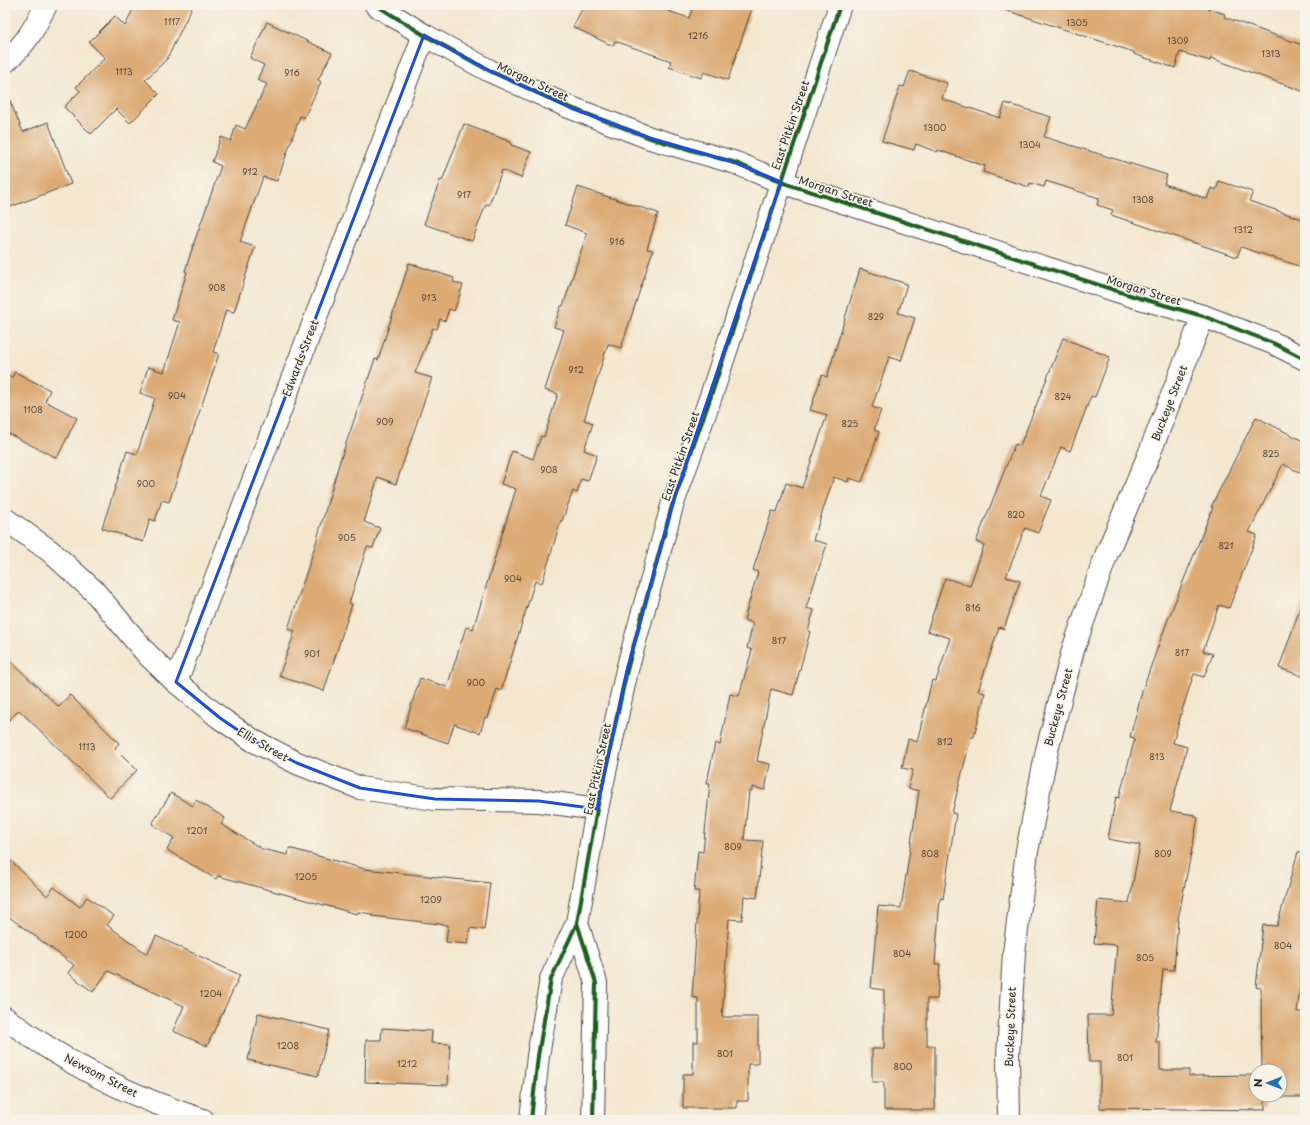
<svg xmlns="http://www.w3.org/2000/svg" width="1310" height="1125" font-family="'Playpen Sans',sans-serif">
	<rect width="100%" height="100%" fill="#f7f3e8"/>
	<filter id="ink" filterUnits="userSpaceOnUse"><feTurbulence type="fractalNoise" baseFrequency=".025" numOctaves="2"/><feDisplacementMap in="SourceGraphic" scale="8" xChannelSelector="R" yChannelSelector="G"/><feConvolveMatrix kernelMatrix="1 2 1 2 8 2 1 2 1" color-interpolation-filters="sRGB"/></filter>
	<filter id="wash" filterUnits="userSpaceOnUse"><feTurbulence type="fractalNoise" baseFrequency=".012" numOctaves="4" result="noise"/><feDisplacementMap in="SourceGraphic" scale="16" xChannelSelector="R" yChannelSelector="G"/><feGaussianBlur stdDeviation="0.9" result="paint"/><feColorMatrix in="noise" values="0 0 0 0 0 0 0 0 0 0 0 0 0 0 0 0 0 1.4 0 .05"/><feComposite in="paint" operator="in"/></filter>
	<g filter="url(#wash)">
		<rect width="100%" height="100%" fill="#f3e7d0"/>
		<g id="blocks">
			<!-- building -->
			<g fill="#dcaa74">
				<polygon points="135,5 193,5 167,59 145,80 159,94 130,123 116,109 91,134 64,107 80,91 76,87 105,58 89,42 115,16 125,26"/>
				<polygon points="584,5 650,5 689,18 694,5 753,5 728,80 704,72 701,78 669,67 671,61 615,41 613,46 573,27"/>
				<polygon points="1005,5 1198,5 1225,14 1224,17 1305,46 1305,92 1211,58 1210,61 1180,52 1175,68 1134,54 1134,52 1005,10"/>
				<polygon points="267,22 332,53 318,80 321,82 304,118 300,116 277,181 263,177 240,242 255,247 234,312 226,310 213,352 219,354 169,502 162,500 155,521 150,519 143,542 102,528 127,451 137,454 155,398 140,393 148,367 164,372 180,322 172,320 187,272 185,271 195,240 221,166 212,162 221,137 231,141 236,125 245,129 267,84 257,80 264,65 250,58"/>
				<polygon points="910,71 947,83 942,99 1000,118 1005,103 1051,117 1044,137 1167,175 1164,184 1207,199 1211,188 1216,190 1219,181 1253,192 1249,201 1305,220 1305,268 1241,247 1237,257 1111,215 1113,210 1097,205 1099,198 1046,181 1044,187 1030,183 1029,187 983,172 985,166 938,150 937,152 916,144 914,150 882,141 900,86 904,87"/>
				<polygon points="5,89 23,132 48,122 71,184 5,209"/>
				<polygon points="464,124 511,142 511,145 531,152 521,178 502,170 489,205 486,204 472,241 424,224 440,180 442,181"/>
				<polygon points="578,187 658,213 647,249 653,250 621,348 608,344 584,420 593,423 584,450 597,455 588,481 581,479 577,493 573,491 562,521 561,520 542,583 535,581 501,691 497,689 488,718 485,717 480,733 454,724 448,743 404,728 420,678 447,687 466,627 473,629 516,489 501,484 512,451 533,459 541,436 544,437 558,394 545,390 564,330 554,327 561,306 563,306 587,233 565,225"/>
				<polygon points="409,263 454,278 453,282 463,285 454,311 449,309 445,321 440,319 437,329 433,328 415,373 432,378 396,484 378,477 364,522 380,528 373,548 367,547 349,603 352,604 324,691 279,676 295,631 288,629 315,546 339,464 375,359 378,360"/>
				<polygon points="860,269 907,284 898,313 915,318 901,361 889,357 872,407 881,410 874,430 879,432 862,482 849,478 848,482 834,477 813,540 827,544 806,608 814,610 808,631 810,632 793,695 771,689 757,761 770,764 765,790 752,787 752,791 749,791 744,840 763,841 757,898 744,896 742,920 729,919 722,1017 758,1017 758,1064 748,1064 748,1101 737,1101 737,1108 683,1108 683,1074 693,1074 693,1042 698,1042 698,998 692,997 699,891 694,891 698,851 703,852 710,783 707,783 715,743 720,745 730,694 739,696 752,650 747,648 753,623 744,620 758,572 753,570 772,511 777,512 786,483 802,488 827,415 810,410 822,375 827,377"/>
				<polygon points="1063,338 1110,357 1095,397 1091,396 1070,451 1061,447 1041,496 1051,500 1038,533 1025,528 1006,577 1020,581 1004,629 999,627 978,691 985,693 974,737 971,737 952,813 956,814 943,899 940,898 935,964 940,964 937,999 927,999 927,1046 935,1046 935,1110 884,1110 884,1082 872,1082 872,1049 884,1049 884,990 871,988 878,906 901,908 919,791 908,788 913,770 902,768 908,739 917,742 932,680 936,681 950,638 927,631 945,578 970,586 984,545 976,542 1015,444 1020,446"/>
				<polygon points="15,372 50,390 45,401 77,418 57,458 5,432 5,374 12,377"/>
				<polygon points="1256,417 1305,442 1305,475 1283,464 1249,532 1257,535 1229,608 1219,605 1203,651 1213,654 1204,677 1194,674 1184,704 1173,743 1187,747 1170,811 1195,815 1195,817 1198,818 1178,919 1174,970 1163,969 1156,1042 1160,1042 1160,1070 1189,1070 1189,1076 1256,1075 1256,1095 1280,1095 1280,1071 1262,1071 1261,988 1256,987 1263,925 1277,926 1298,852 1305,853 1305,961 1303,961 1297,1012 1305,1012 1305,1097 1265,1097 1265,1110 1100,1108 1100,1062 1089,1062 1088,1015 1111,1015 1117,945 1094,943 1098,900 1129,903 1140,845 1108,839 1116,797 1119,798 1135,738 1130,737 1143,688 1167,622 1213,507 1211,507"/>
				<polygon points="1302,603 1305,604 1305,677 1279,668"/>
				<polygon points="5,656 59,707 70,695 119,743 115,748 137,770 110,798 19,710 5,724"/>
				<polygon points="171,793 193,806 196,800 225,818 221,824 262,849 288,855 289,848 365,869 490,883 484,930 470,928 468,944 446,942 448,925 372,916 372,914 358,912 357,914 218,876 216,879 167,850 174,838 152,824"/>
				<polygon points="5,855 47,896 54,887 80,907 87,897 114,916 107,925 147,954 156,936 240,975 207,1046 173,1031 184,1006 108,971 93,992 68,973 74,965 5,914"/>
				<polygon points="258,1013 329,1030 318,1076 248,1060"/>
				<polygon points="382,1028 432,1031 431,1043 450,1044 448,1085 365,1082 366,1040 381,1040"/>
			</g>
		</g>
	</g>
	<g filter="url(#ink)">
		<use href="#blocks" fill-opacity="0" stroke="#494744" stroke-width="1"/>
		<g fill="none" stroke-linecap="round" stroke-linejoin="round">
			<!-- minor casing -->
			<g stroke="#494744" stroke-width="24">
				<g id="minor">
					<polyline points="376,5 424,35 490,71 569,107 650,138 736,163 781,182 1136,297 1203,316 1273,343 1305,359"/>
					<path d="M5,62C26,44 34,29 46,5"/>
					<polyline points="5,519 50,551 94,591 147,654 176,682 220,718 254,741 297,763 360,788 435,799 539,801 597,809"/>
					<polyline points="176,682 424,35"/>
					<polyline points="577,923 596,983 593,1120"/>
					<path d="M5,1018C64,1062 133,1098 203,1120"/>
					<polyline points="531,1120 538,1056 551,979 577,923 597,809 627,670 672,506 711,396 840,5"/>
					<polyline points="1009,1120 1008,1056 1014,953 1027,851 1047,750 1073,650 1107,553 1148,457 1203,316"/>
				</g>
			</g>
			<!-- minor -->
			<use href="#minor" stroke="#fff" stroke-width="22"/>
			<!-- cycleway casing -->
			<g stroke="#f7f3e8" stroke-width="6">
				<g id="cycleway">
					<polyline points="376,5 424,35 490,71 569,107 650,138 736,163 781,182 1136,297 1203,316 1273,343 1305,359"/>
					<polyline points="577,923 596,983 593,1120"/>
					<polyline points="531,1120 538,1056 551,979 577,923 597,809 627,670 672,506 711,396 840,5"/>
				</g>
			</g>
			<!-- cycleway -->
			<use href="#cycleway" stroke="#1b5e20" stroke-width="4"/>
		</g>
	</g>
	<!-- marked area -->
	<path fill="none" stroke="#1d4ed8" stroke-width="3" stroke-linejoin="round" d="M424,35L490,71L569,107L650,138L736,163L781,182L672,506L627,670L597,809L539,801L435,799L360,788L297,763L254,741L220,718L176,682Z"/>
	<g text-anchor="middle" dominant-baseline="central" stroke-width="3.5" stroke-linejoin="round" paint-order="stroke">
		<!-- number labels -->
		<g font-size="9" fill="#574b3d">
			<text x="172" y="21">1117</text>
			<text x="1077" y="22">1305</text>
			<text x="698" y="35">1216</text>
			<text x="1178" y="40">1309</text>
			<text x="1271" y="53">1313</text>
			<text x="124" y="71">1113</text>
			<text x="292" y="72">916</text>
			<text x="935" y="127">1300</text>
			<text x="1030" y="144">1304</text>
			<text x="250" y="171">912</text>
			<text x="464" y="194">917</text>
			<text x="1143" y="199">1308</text>
			<text x="1243" y="229">1312</text>
			<text x="617" y="241">916</text>
			<text x="217" y="287">908</text>
			<text x="429" y="297">913</text>
			<text x="876" y="316">829</text>
			<text x="576" y="369">912</text>
			<text x="177" y="395">904</text>
			<text x="1063" y="396">824</text>
			<text x="33" y="409">1108</text>
			<text x="385" y="421">909</text>
			<text x="850" y="423">825</text>
			<text x="1271" y="453">825</text>
			<text x="549" y="469">908</text>
			<text x="146" y="483">900</text>
			<text x="1016" y="514">820</text>
			<text x="347" y="537">905</text>
			<text x="1226" y="545">821</text>
			<text x="513" y="578">904</text>
			<text x="973" y="607">816</text>
			<text x="779" y="640">817</text>
			<text x="1182" y="652">817</text>
			<text x="312" y="653">901</text>
			<text x="476" y="682">900</text>
			<text x="945" y="741">812</text>
			<text x="87" y="746">1113</text>
			<text x="1157" y="756">813</text>
			<text x="197" y="830">1201</text>
			<text x="733" y="846">809</text>
			<text x="930" y="853">808</text>
			<text x="1163" y="853">809</text>
			<text x="306" y="876">1205</text>
			<text x="431" y="899">1209</text>
			<text x="76" y="934">1200</text>
			<text x="1283" y="945">804</text>
			<text x="902" y="953">804</text>
			<text x="1145" y="957">805</text>
			<text x="211" y="993">1204</text>
			<text x="288" y="1045">1208</text>
			<text x="725" y="1053">801</text>
			<text x="1125" y="1057">801</text>
			<text x="407" y="1063">1212</text>
			<text x="903" y="1066">800</text>
		</g>
		<!-- street labels -->
		<g font-size="11" fill="#2b2b2b" stroke="#f7f3e8">
			<text transform="translate(533 81) rotate(25)">Morgan Street</text>
			<text transform="translate(790 125) rotate(-71)">East Pitkin Street</text>
			<text transform="translate(836 191) rotate(18)">Morgan Street</text>
			<text transform="translate(1144 290) rotate(17)">Morgan Street</text>
			<text transform="translate(300 358) rotate(-69)">Edwards Street</text>
			<text transform="translate(1169 403) rotate(-69)">Buckeye Street</text>
			<text transform="translate(680 456) rotate(-71)">East Pitkin Street</text>
			<text transform="translate(1058 707) rotate(-75)">Buckeye Street</text>
			<text transform="translate(263 744) rotate(30)">Ellis Street</text>
			<text transform="translate(597 769) rotate(-78)">East Pitkin Street</text>
			<text transform="translate(1010 1027) rotate(-88)">Buckeye Street</text>
			<text transform="translate(101 1075) rotate(27)">Newsom Street</text>
		</g>
	</g>
	<!-- margin -->
	<rect width="1310" height="1125" fill="none" stroke="#f7f3e8" stroke-width="20"/>
	<!-- north arrow -->
	<g transform="translate(1268 1083) rotate(270)"><circle r="19" fill="#f7f3e8" stroke="#a5a39c"/>
	<path d="M0-3L7 15L0 10L-7 15Z" fill="#1f6fb2"/>
	<text y="-6" font-size="11" font-weight="bold" text-anchor="middle" fill="#2b2b2b">N</text>
	</g>
</svg>
